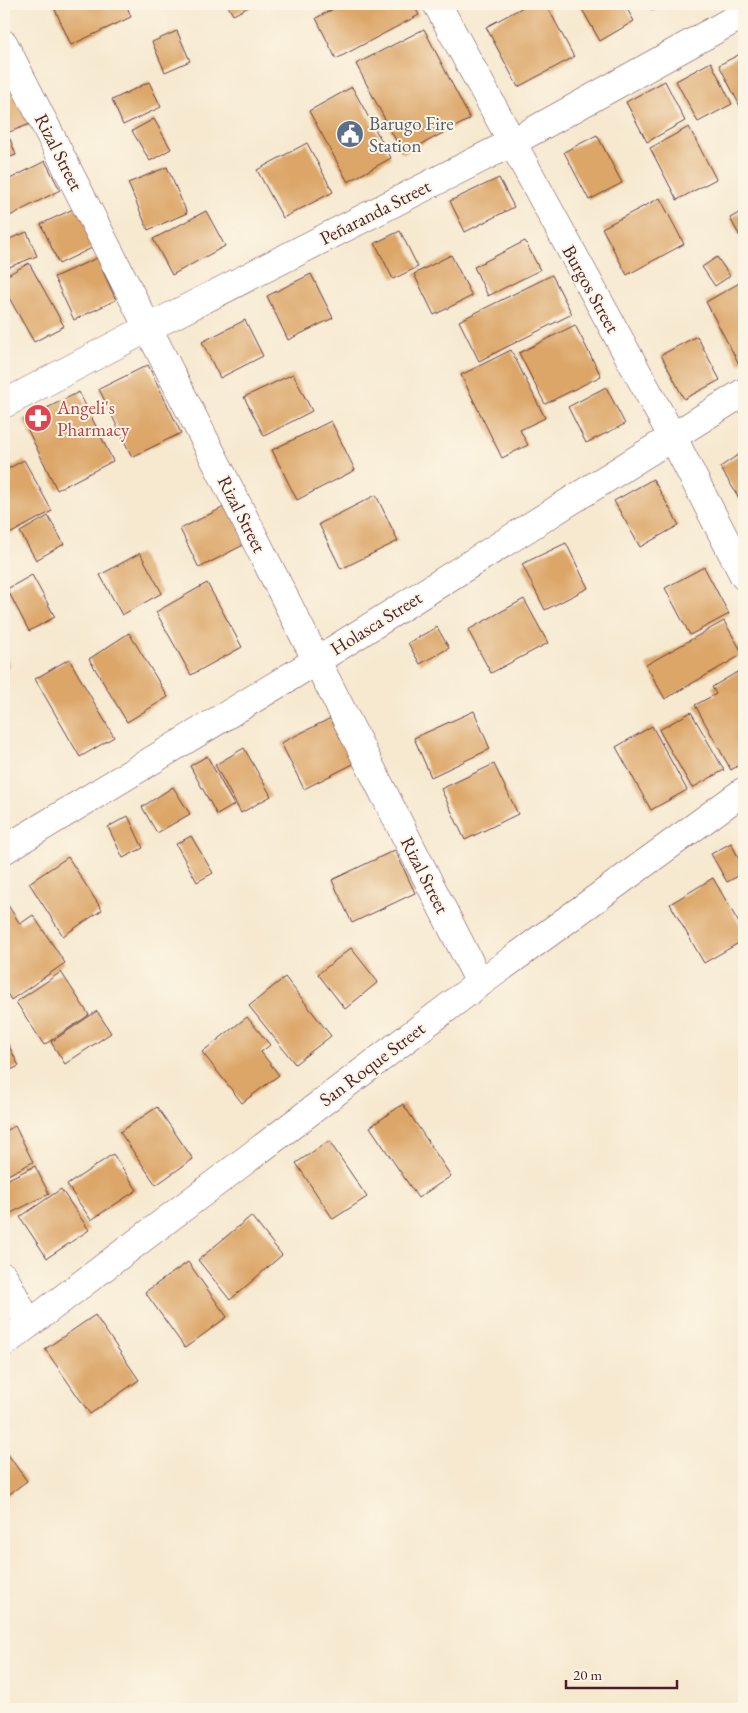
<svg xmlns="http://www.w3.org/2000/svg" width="748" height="1713" font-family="'EB Garamond',serif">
	<rect width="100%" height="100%" fill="#fcf5e5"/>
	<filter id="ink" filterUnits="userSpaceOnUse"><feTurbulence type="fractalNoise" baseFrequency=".02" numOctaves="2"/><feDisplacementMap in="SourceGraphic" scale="10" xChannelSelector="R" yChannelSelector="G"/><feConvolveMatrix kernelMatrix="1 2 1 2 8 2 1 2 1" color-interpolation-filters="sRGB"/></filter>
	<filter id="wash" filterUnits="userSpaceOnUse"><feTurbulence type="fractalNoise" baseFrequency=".0096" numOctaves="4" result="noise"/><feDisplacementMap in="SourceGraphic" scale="20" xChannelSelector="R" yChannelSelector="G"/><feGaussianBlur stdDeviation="1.12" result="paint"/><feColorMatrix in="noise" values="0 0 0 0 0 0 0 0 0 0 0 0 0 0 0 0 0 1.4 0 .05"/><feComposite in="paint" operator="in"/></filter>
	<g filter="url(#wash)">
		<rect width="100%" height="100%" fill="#f6e9d0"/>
		<g id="blocks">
			<!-- building -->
			<g fill="#dca667">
				<polygon points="55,4 126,4 131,17 71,45 53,5"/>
				<polygon points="176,4 191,4 179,9"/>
				<polygon points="227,4 255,4 233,15"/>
				<polygon points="343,4 413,4 419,15 336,59 316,18"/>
				<polygon points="529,4 546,4 574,57 518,87 486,27"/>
				<polygon points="579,4 624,4 634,21 600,41"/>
				<polygon points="648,4 664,4 652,11"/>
				<polygon points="424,29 470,119 403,154 356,64"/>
				<polygon points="177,31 190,61 165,72 152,42"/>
				<polygon points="742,53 744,58 744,109 742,110 719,65"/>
				<polygon points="711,62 732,104 698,122 676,81"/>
				<polygon points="15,75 33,123 4,134 4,80"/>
				<polygon points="665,81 685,121 647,142 626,102"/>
				<polygon points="149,82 161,107 123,125 112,100"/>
				<polygon points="352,87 391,158 348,182 309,111"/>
				<polygon points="154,119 171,149 150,161 132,131"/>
				<polygon points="689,127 716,179 677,200 650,148"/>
				<polygon points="597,135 622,183 589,200 564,152"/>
				<polygon points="10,139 16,155 4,159 4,141"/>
				<polygon points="307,143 333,192 283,218 257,170"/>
				<polygon points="45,161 60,190 4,219 4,182"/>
				<polygon points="167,167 187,213 148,230 128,183"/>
				<polygon points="499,178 514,207 465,232 450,201"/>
				<polygon points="660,198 684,244 627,275 602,228"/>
				<polygon points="82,205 100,244 59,264 41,224"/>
				<polygon points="744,210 744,244 730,218"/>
				<polygon points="206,211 225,246 172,275 153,239"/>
				<polygon points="400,231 418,267 393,279 375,243"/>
				<polygon points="27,232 37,256 4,269 4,241"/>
				<polygon points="525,241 540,270 488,296 474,267"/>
				<polygon points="451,255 472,296 434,315 414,274"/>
				<polygon points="717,257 730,276 715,286 702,267"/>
				<polygon points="97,258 116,300 74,320 54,277"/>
				<polygon points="29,263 64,326 34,342 4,289 4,277"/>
				<polygon points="311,274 333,318 288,340 267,296"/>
				<polygon points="552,275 572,314 479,361 459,321"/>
				<polygon points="741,282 744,288 744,362 739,364 706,302"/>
				<polygon points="245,320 263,356 220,378 202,342"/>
				<polygon points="575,325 601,376 545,404 519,353"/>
				<polygon points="697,336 720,380 684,399 661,355"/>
				<polygon points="511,350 545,418 520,430 528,445 502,458 461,375"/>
				<polygon points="148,365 181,433 132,457 99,389"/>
				<polygon points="293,374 312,411 264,436 244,397"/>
				<polygon points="606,387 625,424 586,443 568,407"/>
				<polygon points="79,392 113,461 57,490 23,420"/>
				<polygon points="331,421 355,470 297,500 272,450"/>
				<polygon points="744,451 744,506 720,467"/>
				<polygon points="24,460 52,511 4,537 4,471"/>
				<polygon points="653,479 679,525 640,547 614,501"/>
				<polygon points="376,495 398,541 341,569 319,524"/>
				<polygon points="228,505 247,543 199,568 180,529"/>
				<polygon points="48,516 64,544 36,560 20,532"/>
				<polygon points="566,543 588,588 545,610 522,564"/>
				<polygon points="140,553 162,593 122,615 100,575"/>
				<polygon points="704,567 729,614 690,635 665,588"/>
				<polygon points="32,575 55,617 29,631 7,589"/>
				<polygon points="207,583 242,647 191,675 156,612"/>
				<polygon points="524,599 548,643 491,673 468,630"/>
				<polygon points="724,621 743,654 665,699 646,665"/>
				<polygon points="437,627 449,648 420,664 408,643"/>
				<polygon points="129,633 168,697 127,722 89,659"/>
				<polygon points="4,654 10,666 4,670"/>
				<polygon points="69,659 114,737 80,757 35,679"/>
				<polygon points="744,668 744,762 731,770 695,705 716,694 712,687"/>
				<polygon points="474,711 490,749 431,777 414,738"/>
				<polygon points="691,712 724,770 692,788 659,730"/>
				<polygon points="337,715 359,761 304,789 281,743"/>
				<polygon points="652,726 687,790 651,810 616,747"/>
				<polygon points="244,748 271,796 241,813 215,765"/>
				<polygon points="4,753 8,761 4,764"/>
				<polygon points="207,756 234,805 217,815 190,766"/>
				<polygon points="494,764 518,814 465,840 441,789"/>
				<polygon points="173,787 190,814 157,833 142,807"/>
				<polygon points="128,816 143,848 123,858 108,827"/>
				<polygon points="191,836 213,873 197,882 176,844"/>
				<polygon points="731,843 744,869 744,873 727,882 711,854"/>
				<polygon points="395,850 415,893 352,923 332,880"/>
				<polygon points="68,857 102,910 63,936 29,883"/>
				<polygon points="713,878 744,932 744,940 704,963 670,904"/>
				<polygon points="4,899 20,924 33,915 65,963 11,1000 4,988"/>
				<polygon points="351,948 378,982 345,1009 318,974"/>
				<polygon points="61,972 89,1015 44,1045 16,1002"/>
				<polygon points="285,977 331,1036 295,1064 249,1006"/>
				<polygon points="97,1011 111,1033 65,1064 51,1042"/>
				<polygon points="247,1017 270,1045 261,1052 279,1075 242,1103 202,1052"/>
				<polygon points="5,1038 19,1066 4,1073 4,1039"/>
				<polygon points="403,1104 451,1176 418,1198 370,1127"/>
				<polygon points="157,1107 193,1159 156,1185 120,1132"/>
				<polygon points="15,1126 33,1162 4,1177 4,1132"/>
				<polygon points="329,1141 367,1197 333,1219 296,1163"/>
				<polygon points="113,1154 137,1190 91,1220 67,1185"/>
				<polygon points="35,1166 49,1194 7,1215 4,1209 4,1181"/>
				<polygon points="61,1189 89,1230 47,1258 20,1217"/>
				<polygon points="251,1216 282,1255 230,1300 198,1260"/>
				<polygon points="188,1262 227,1317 185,1348 145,1292"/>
				<polygon points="95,1315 139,1380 90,1414 45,1349"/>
				<polygon points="4,1449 27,1481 4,1498"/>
			</g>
		</g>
	</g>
	<g filter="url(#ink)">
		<use href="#blocks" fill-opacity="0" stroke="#643d44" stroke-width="1"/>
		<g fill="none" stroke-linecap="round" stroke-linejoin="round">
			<!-- minor casing -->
			<g stroke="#643d44" stroke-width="29">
				<g id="minor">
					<polyline points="4,44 480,983"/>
					<polyline points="511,143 744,14"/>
					<polyline points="4,850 316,661 744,392"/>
					<polyline points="4,1277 29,1324"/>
				</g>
			</g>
			<!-- tertiary casing -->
			<g stroke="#643d44" stroke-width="29">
				<g id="tertiary">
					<polyline points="437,4 672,436 744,576"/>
					<polyline points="4,404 148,328 511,143"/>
					<polyline points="4,1343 480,983 744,791"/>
				</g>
			</g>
			<!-- minor -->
			<use href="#minor" stroke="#fff" stroke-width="28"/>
			<!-- tertiary -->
			<use href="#tertiary" stroke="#fff" stroke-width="28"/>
		</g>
	</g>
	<!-- icons -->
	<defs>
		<g id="civic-disc" transform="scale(1.4375)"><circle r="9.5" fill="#5c6f8a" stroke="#fcf5e5"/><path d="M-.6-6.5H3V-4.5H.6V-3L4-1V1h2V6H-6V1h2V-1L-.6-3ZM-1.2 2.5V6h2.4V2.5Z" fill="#fff"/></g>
		<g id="pharmacy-disc" transform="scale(1.4375)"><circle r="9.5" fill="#e0444e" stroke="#fcf5e5"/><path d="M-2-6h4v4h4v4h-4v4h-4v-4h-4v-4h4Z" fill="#fff"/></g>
	</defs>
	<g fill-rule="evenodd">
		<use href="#civic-disc" x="350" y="134"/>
		<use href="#pharmacy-disc" x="38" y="418"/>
	</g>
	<g text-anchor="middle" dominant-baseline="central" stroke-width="4" stroke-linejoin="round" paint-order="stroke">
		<!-- service labels -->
		<g font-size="19" fill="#4e5e75" stroke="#fcf5e5" text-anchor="start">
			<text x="369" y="123">Barugo Fire<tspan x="369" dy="22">Station</tspan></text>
		</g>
		<!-- street labels -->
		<g font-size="19" fill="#4a1f2b" stroke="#fcf5e5">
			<text transform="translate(59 152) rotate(63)">Rizal Street</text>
			<text transform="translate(375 212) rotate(-27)">Peñaranda Street</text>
			<text transform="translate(591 289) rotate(61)">Burgos Street</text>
			<text transform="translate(242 514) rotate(63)">Rizal Street</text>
			<text transform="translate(376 623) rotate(-32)">Holasca Street</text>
			<text transform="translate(425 875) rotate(63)">Rizal Street</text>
			<text transform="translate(372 1064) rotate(-37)">San Roque Street</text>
		</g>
		<!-- health labels -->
		<g font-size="19" fill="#be3a42" stroke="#fcf5e5" text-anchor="start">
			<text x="57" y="407">Angeli's<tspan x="57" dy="22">Pharmacy</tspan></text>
		</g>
	</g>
	<!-- margin -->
	<rect width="748" height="1713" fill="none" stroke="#fcf5e5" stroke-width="20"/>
	<!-- scale -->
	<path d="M566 1680v8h111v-8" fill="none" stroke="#4a1f2b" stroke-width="2.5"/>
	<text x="573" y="1680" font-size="15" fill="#4a1f2b" stroke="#fcf5e5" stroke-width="4" paint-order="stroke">20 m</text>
</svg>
